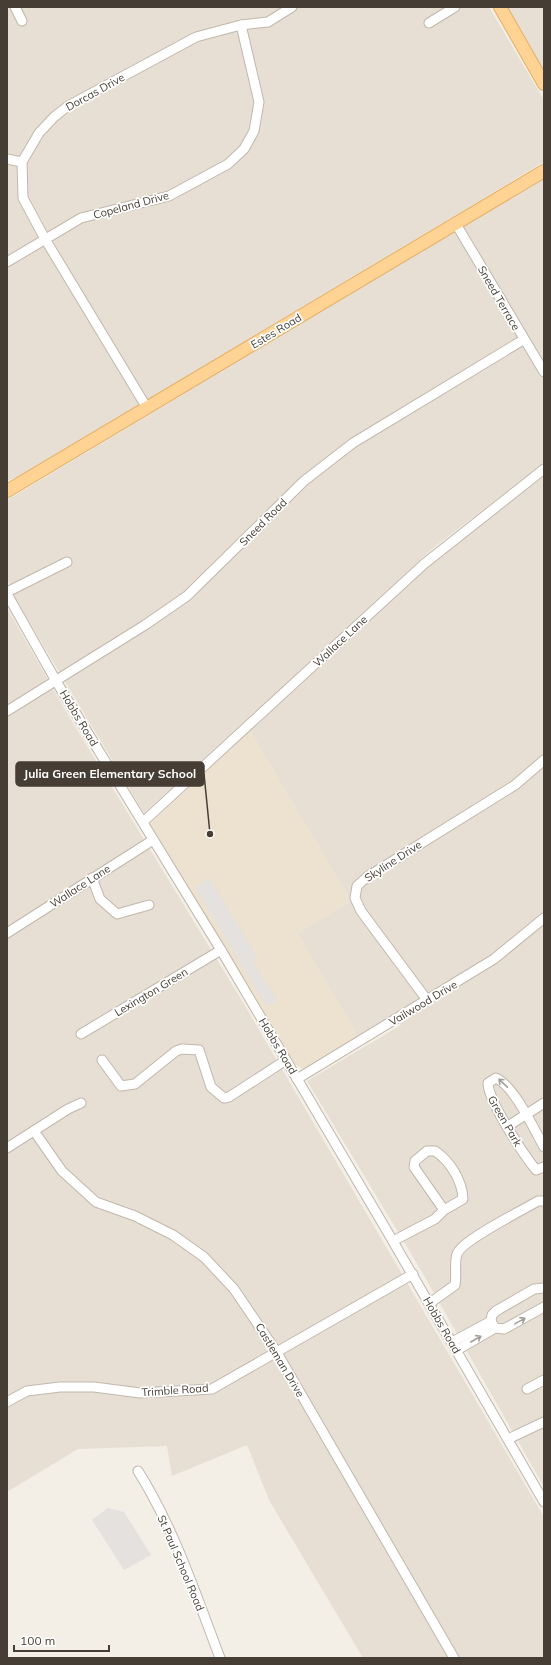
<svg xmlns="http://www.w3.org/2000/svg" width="551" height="1665" font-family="Mulish,sans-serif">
	<rect width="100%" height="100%" fill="#f3eee6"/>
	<!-- residential -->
	<g fill="#e7dfd4">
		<polygon points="7,7 489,7 544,100 544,162 22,475 7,481"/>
		<polygon points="505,7 544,7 544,73"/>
		<polygon points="544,178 544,463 433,548 144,813 16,600 7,577 7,500"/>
		<polygon points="544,476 544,1487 418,1265 307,1081 401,1025 393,1015 358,1036 297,933 351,901 250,731 440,555"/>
		<polygon points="7,608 67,713 241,999 544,1517 544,1658 363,1658 269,1500 247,1445 172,1476 167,1446 78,1449 7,1492"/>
	</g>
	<!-- education -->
	<polygon fill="#ede1d0" points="250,731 351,901 297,933 358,1036 303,1069 295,1064 150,824"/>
	<!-- parking -->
	<g fill="#e4e1de">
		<polygon points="209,878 257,957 253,962 277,1000 271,1005 265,1004 195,888"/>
		<polygon points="108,1508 124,1512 151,1555 124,1570 92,1520"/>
	</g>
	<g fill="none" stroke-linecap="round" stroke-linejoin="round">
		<!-- minor casing -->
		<g stroke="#c2b7ac" stroke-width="11">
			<g id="minor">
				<polyline points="15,7 22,21"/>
				<polyline points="429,23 455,7"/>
				<polyline points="7,159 22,162"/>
				<polyline points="456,224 544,372"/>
				<polyline points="7,262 81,218 169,196 228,164 244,149 254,131 259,102 241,25"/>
				<polyline points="147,408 45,239 23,198 22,162 39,133 54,117 68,106 196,37 241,25 268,22 292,7"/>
				<polyline points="7,592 67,562"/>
				<polyline points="7,594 56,681 221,950 387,1231 544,1502"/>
				<polyline points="7,711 145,625 187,596 304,481 353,443 523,340"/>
				<polyline points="143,822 424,564 544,469"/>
				<polyline points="92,878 100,899 117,914 149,905"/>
				<polyline points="7,933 153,840"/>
				<polyline points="427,1000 361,911 355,898 357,886 367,877 515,785 544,760"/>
				<polyline points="81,1034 221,950"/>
				<polyline points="102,1060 121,1086 135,1084 176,1051 182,1049 199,1050 211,1087 224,1098 229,1097 286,1060"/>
				<polyline points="297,1079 494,959 544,918"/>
				<polyline points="508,1126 544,1103"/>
				<polyline points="34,1131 62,1171 96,1202 135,1216 173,1235 204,1257 234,1289 276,1351 454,1658"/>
				<path d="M544,1147C534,1129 514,1086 496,1078L488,1083C488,1101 524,1155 536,1170L544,1167"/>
				<polyline points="7,1148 68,1109 81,1103"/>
				<path d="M393,1241L435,1219L444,1210L414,1167L415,1161L427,1151H435C450,1161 462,1180 463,1199L444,1210"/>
				<polyline points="544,1288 534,1289 496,1311 492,1315 491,1321 495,1328 504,1329 544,1307"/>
				<path d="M430,1303L455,1285C457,1275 454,1263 457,1254C462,1240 523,1210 538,1201H544"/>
				<polyline points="452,1342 491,1321"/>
				<polyline points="457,1350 495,1328"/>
				<polyline points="527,1389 544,1380"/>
				<polyline points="7,1402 27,1391 60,1387 94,1387 140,1393 212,1389 413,1274"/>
				<polyline points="508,1439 544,1422"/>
				<path d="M138,1471C174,1528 196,1595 220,1658"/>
			</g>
		</g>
		<!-- major casing -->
		<g stroke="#e5ae62" stroke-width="14">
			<g id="major">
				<polyline points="500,7 544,84"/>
				<polyline points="7,491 544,171"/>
			</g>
		</g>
		<!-- minor -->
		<use href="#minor" stroke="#fff" stroke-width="9"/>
		<!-- major -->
		<use href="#major" stroke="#ffd394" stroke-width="12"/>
	</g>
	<!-- one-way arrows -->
	<defs><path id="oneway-shaft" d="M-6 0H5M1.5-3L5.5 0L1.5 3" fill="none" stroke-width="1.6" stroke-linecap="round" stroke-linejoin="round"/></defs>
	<g stroke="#a29e9a">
		<use href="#oneway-shaft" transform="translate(503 1083) rotate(-137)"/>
		<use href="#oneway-shaft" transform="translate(520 1321) rotate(-29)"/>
		<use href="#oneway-shaft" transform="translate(476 1339) rotate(-30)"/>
	</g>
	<g text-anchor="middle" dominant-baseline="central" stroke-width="3.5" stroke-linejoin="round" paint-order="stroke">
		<!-- street labels -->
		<g font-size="11" fill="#463e35" stroke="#fff">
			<text transform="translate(95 92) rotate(-29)">Dorcas Drive</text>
			<text transform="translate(131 205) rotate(-15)">Copeland Drive</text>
			<text transform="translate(499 298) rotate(60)">Sneed Terrace</text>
			<text transform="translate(276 331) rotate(-31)">Estes Road</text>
			<text transform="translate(263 522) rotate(-45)">Sneed Road</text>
			<text transform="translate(340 641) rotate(-43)">Wallace Lane</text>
			<text transform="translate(79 718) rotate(59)">Hobbs Road</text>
			<text transform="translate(393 861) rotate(-33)">Skyline Drive</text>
			<text transform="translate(80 886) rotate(-33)">Wallace Lane</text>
			<text transform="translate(151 992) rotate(-31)">Lexington Green</text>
			<text transform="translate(423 1003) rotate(-31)">Vailwood Drive</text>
			<text transform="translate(278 1046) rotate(59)">Hobbs Road</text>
			<text transform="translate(505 1121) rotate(60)">Green Park</text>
			<text transform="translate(442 1325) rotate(60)">Hobbs Road</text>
			<text transform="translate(280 1360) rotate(59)">Castleman Drive</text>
			<text transform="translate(175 1390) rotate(-4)">Trimble Road</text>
			<text transform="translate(181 1563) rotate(67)">St Paul School Road</text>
		</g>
	</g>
	<!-- callouts -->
	<path fill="none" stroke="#463e35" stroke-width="1.5" d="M210 834L204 774"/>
	<circle fill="#463e35" stroke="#fff" stroke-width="1.5" cx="210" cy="834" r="4"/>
	<rect fill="#463e35" stroke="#463e35" stroke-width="1.5" x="16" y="762" width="188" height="24" rx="4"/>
	<g font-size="12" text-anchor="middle" font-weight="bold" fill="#fff">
		<text x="110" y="778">Julia Green Elementary School</text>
	</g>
	<!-- border -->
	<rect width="551" height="1665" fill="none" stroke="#463e35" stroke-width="16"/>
	<!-- scale -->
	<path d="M14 1645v6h95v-6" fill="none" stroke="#463e35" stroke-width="2"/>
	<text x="20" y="1645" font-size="12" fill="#463e35" stroke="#ffffff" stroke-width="3" paint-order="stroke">100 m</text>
</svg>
